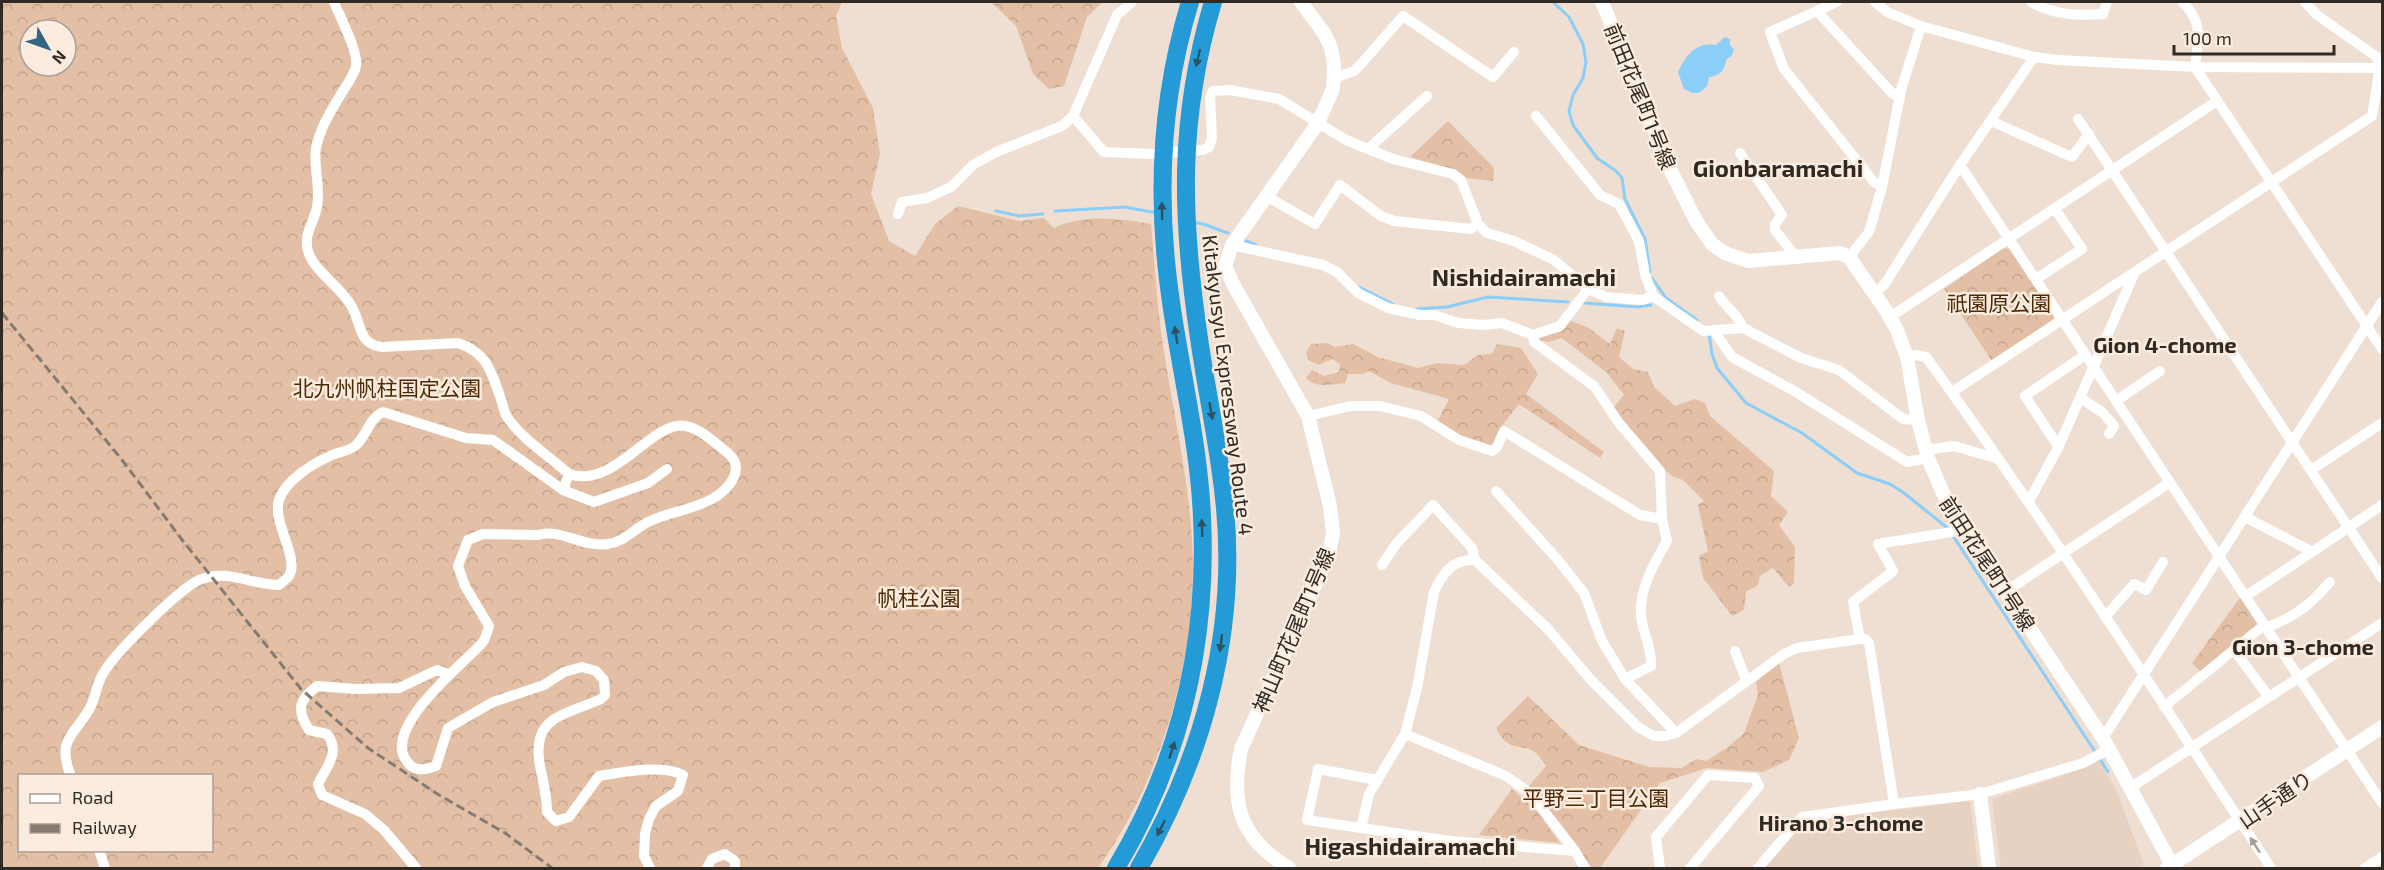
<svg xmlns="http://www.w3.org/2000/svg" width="2384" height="870" font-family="'Exo 2','Noto Sans JP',sans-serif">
	<defs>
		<pattern id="forest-crowns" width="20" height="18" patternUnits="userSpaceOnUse" patternTransform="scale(1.5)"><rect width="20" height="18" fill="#e3c0a5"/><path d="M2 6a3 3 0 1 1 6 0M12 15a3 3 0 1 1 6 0" fill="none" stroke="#c3a58e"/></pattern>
	</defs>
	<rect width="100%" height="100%" fill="#efded2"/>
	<!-- built -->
	<g fill="#e7d1c0">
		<polygon points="2098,760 2116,789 2144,865 2138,868 2001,868 1992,799 2085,768"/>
		<polygon points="1970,801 1978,868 1765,868 1805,821"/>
	</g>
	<!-- forest -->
	<g fill="url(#forest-crowns)" fill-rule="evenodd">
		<path d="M2,2H842L836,16L842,48L873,108L880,154L871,194L889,241L915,256L935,224L958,206L1019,221L1044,218L1054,228C1082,214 1120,218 1151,224C1155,266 1157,309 1164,351C1176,431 1198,516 1192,598C1186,692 1153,791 1098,868H2ZM30,30H66V66H30ZM20,776H212V850H20Z"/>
		<polygon points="991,2 1103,2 1087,17 1064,86 1049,89 1033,74 1016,26"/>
		<polygon points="1448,121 1494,168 1493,181 1464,178 1455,170 1410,157"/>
		<polygon points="2004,248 2010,249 2054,315 2053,321 1992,361 1944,289"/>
		<polygon points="1569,320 1589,328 1610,344 1617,328 1625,331 1619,357 1633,369 1648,372 1654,387 1675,406 1695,399 1705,403 1710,416 1774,471 1771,496 1788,512 1779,525 1795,547 1794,583 1789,587 1773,568 1760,576 1758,585 1746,592 1744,610 1732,616 1703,578 1699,556 1708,551 1698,505 1704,501 1683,480 1672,476 1664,469 1623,421 1614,407 1624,395 1607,373 1562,338 1548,342 1538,340 1537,337 1560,332"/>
		<path d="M1327,343L1335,347L1353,344L1378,357L1418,368L1438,363L1464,365L1478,355L1492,354L1497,344L1521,348L1538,374L1526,394L1604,452L1600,458L1519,404L1504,423L1492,446L1459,436L1437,422L1449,399L1391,383L1369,371L1363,374H1348L1345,383C1331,384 1317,389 1306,378L1312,370L1324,376L1339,372L1340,364L1332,359L1319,365L1308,360L1306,352L1311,344Z"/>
		<polygon points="2242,595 2259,623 2201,672 2192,663"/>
		<path d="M1779,663L1799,738L1789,760L1763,772L1707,768L1660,783L1600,868H1592L1528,787L1546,766C1543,762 1540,757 1537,754C1521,741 1509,755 1496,728L1528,696L1579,745L1649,767L1682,768L1696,759L1706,761L1727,748L1744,733L1758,695L1756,682Z"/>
		<polygon points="1512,789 1534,807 1560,843 1479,835"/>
	</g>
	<!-- water -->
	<path fill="#8bcef8" d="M1725,37L1730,39V45L1734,50L1732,55L1726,60C1725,70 1720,76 1709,77L1707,86L1699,93H1693L1684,89L1678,72C1686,55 1696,42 1716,45Z"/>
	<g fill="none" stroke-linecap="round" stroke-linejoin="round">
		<!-- stream -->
		<g stroke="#8bcef8" stroke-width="3">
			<polyline points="1553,2 1569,17 1583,44 1586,62 1583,78 1573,95 1569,111 1573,125 1597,158 1616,171 1622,178 1625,199 1645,239 1650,272"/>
			<polyline points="996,211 1019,216 1043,214"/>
			<polyline points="1055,211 1125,207 1157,213"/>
			<polyline points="1192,222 1203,224 1228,233"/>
			<polyline points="1246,241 1256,245"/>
			<polyline points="1652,278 1666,298 1697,320"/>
			<polyline points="1359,287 1393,304"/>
			<polyline points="1584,303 1638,307 1651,305"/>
			<polyline points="1417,309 1447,307 1488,297 1568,302"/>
			<polyline points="1709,334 1712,354 1717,368 1746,403 1802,433 1857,473 1890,484 1904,493 1950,530"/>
			<polyline points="1953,536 2096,753"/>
			<polyline points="2100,759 2108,772"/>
		</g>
		<!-- street -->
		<g stroke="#fff" stroke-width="10">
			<path d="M334,2C340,17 358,50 356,66C354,76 346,86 341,94C331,111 320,128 316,148C313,167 321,187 317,207C314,222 303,235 308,251C314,272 341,286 352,307C362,325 358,344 382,347L458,343C488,353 491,372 501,399C503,405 504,412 507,417C522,439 549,456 569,474C615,490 652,419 686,426C701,429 716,444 728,453C747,469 728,490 712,499C692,510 668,512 648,522C634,529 624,542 608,544C583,548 561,528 538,535L483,534L468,540L458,566L465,586L489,626C487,631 486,639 482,643C464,664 375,732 410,765C417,772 427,769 436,766L448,728L493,702L544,685L564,672L582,667L596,671L604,680L605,695L601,699C560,717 529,717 541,771C544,785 547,797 547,812L556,821L569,817L599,776C622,772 662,764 683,775L678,791L656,806L649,819L645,834L644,856L650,868"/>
			<polyline points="1837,2 1770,32 1784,69 1874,182 1882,187"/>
			<polyline points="1875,2 1887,12 1921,26 2034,57 2058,60 2195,67 2382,68"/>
			<path d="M2031,2C2054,15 2077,16 2103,14L2107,2"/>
			<path d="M2183,2C2204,24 2198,39 2195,67L2382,349"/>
			<polyline points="1817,11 1891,92 1900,98"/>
			<polyline points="1334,78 1354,71 1361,64 1403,16 1493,77 1514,52"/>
			<polyline points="1073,116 1104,152 1153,154 1203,150 1209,147 1212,138 1210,97 1213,91 1230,90 1279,99 1346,140 1393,159 1453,174 1461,180 1478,224 1487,233 1514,241 1554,260 1588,289 1606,297 1642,300 1653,296"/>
			<polyline points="1536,116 1600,195 1619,204 1639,241 1645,274 1653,296 1703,331 1743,328"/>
			<polyline points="2078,119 2382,578"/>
			<polyline points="1991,121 2072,157 2089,134"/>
			<polyline points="1368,149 1427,96"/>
			<polyline points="1740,153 1782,215 1775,224 1775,230 1797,258"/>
			<polyline points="1960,165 2382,803"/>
			<polyline points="1266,196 1315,224 1340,185 1381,216 1394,221 1471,229 1478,224"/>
			<polyline points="898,214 902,202 927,198 951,187 973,165 996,152 1062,126 1073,116 1117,15 1132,2"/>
			<polyline points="1232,245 1323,265 1337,272 1358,293 1388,308 1420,315 1434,315 1458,323 1484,325 1502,323 1533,335 1560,326 1588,289"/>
			<polyline points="1849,257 1869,232 1882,187 1901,90 1921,26"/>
			<polyline points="2036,279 2082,249 2055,209"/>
			<polyline points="1875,293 1884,285 1960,165 2034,57"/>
			<path d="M1719,296C1726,308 1739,315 1743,328L1801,358L1839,370L1903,419L1918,420"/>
			<polyline points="1890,317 2217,101"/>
			<polyline points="1714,331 1732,357 1796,392 1907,462 1928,458"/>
			<path d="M1533,335L1534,342L1594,386L1619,423L1660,471L1662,519L1667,541C1654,564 1639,588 1641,616C1643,634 1652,647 1651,666L1625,679"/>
			<path d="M1907,357L1916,355L1926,357C2047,523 2158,697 2271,868"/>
			<polyline points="1952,392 2372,116 2380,67 2377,57 2317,15 2305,2"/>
			<polyline points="2081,398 2103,413 2114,426 2109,434"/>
			<polyline points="2116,401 2160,371"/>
			<polyline points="1308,416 1351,406 1380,406 1421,416 1459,440 1492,451 1497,447 1504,431 1640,515 1662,519"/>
			<polyline points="2058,446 2025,396 2085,355"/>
			<polyline points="1926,450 1954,446 1999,459"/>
			<polyline points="2311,470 2382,423"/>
			<polyline points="569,474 563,490 594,502 648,483 667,469"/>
			<polyline points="1496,491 1558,560 1584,593 1602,641 1625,679 1676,733"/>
			<polyline points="2029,501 2058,448 2134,274"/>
			<polyline points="2245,517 2311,551"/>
			<polyline points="1382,565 1396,544 1433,505 1472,548 1475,560"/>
			<polyline points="2005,592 2169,483"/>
			<polyline points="2246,596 2382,505"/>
			<polyline points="2105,617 2134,584 2146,590 2163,562"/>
			<path d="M2266,628C2297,615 2308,607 2330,582"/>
			<polyline points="1860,639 1853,602 1893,571 1878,544 1964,530"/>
			<polyline points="2234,650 2269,697"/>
			<polyline points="1735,651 1746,680"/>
			<polyline points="2164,707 2264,625"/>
			<polyline points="1405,734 1506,776 1530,793 1575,851"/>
			<polyline points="2103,738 2382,302"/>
			<path d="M71,776C55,738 77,734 91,706C96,695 97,682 104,672C116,652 178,590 199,580C227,568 251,585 279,585C282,582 287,579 289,576C300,558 272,523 279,500C286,480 312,464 330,456C338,452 349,451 355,446C368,435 368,419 383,412L466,438L493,440L563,490"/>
			<polyline points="2130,788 2382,623"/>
			<polyline points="1361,828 1307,820 1318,769 1377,780"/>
			<polyline points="99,850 105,868"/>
			<path d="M416,868L384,830L365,814L322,795L318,784C327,766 341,752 327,734L309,730C296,709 299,700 317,686L355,689L399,688L437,670L448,674"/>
			<polyline points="707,868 712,859 725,854 735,861 735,868"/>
			<path d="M1585,868L1575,851L1450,841L1361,828L1369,794L1405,734L1417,688L1434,592C1443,573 1452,559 1475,560L1548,629L1590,679L1638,727L1654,736H1665L1676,733L1784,654L1797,648L1860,639H1865L1869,643L1894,804L1980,794L2083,763L2110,749"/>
			<polyline points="1660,868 1656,837 1708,775 1755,778 1759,786 1690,868"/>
			<polyline points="1758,868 1802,817 1894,804"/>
			<polyline points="2365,868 2382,857"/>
		</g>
		<!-- secondary -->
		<g stroke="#fff" stroke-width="14">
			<polyline points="1602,2 1672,173 1696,221 1712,244 1725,253 1748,261 1840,253 1849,257 1887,312 1897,330 1907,357 1918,420 1928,458 1942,491 1964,530 2103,738 2172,865"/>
			<polyline points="1980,794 1989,868"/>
			<path d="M1289,868C1240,838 1230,805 1241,749L1329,554L1333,533L1330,506L1308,416L1233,284L1225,266L1232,245L1318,123L1333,89L1334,64L1331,48L1324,33L1301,2"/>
			<polyline points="2167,868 2382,727"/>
		</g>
		<!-- highway -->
		<g stroke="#249bd7" stroke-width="18">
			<path d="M1116,868C1180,761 1208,642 1202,517C1199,445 1181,373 1171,302C1156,201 1160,100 1190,2"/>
			<path d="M1139,868C1202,759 1237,636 1225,508C1220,451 1207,395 1199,338C1181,218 1178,119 1213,2"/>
		</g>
		<!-- rail -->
		<polyline stroke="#867b73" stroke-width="3" stroke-dasharray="9 4.5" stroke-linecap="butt" points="2,313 122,460 183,541 301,689 368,748 439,795 505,833 552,868"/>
	</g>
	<!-- one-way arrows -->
	<defs><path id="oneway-solid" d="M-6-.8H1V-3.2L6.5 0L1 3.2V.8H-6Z" transform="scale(1.5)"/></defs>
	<g fill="#2c5263">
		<use href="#oneway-solid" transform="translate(1198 58) rotate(103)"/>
		<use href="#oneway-solid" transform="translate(1162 211) rotate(-91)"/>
		<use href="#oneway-solid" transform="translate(1176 335) rotate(-99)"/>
		<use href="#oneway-solid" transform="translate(1211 411) rotate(80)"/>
		<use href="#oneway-solid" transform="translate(1202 528) rotate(-92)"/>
		<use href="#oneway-solid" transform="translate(1221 643) rotate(97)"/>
		<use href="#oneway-solid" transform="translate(1172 750) rotate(-72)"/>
		<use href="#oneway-solid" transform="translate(1161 828) rotate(117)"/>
	</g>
	<use fill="#a29f9d" href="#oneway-solid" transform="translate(2255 845) rotate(-123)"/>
	<g text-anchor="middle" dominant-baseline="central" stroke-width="5" stroke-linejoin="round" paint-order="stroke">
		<!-- street labels -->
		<g font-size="21" fill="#302a25" stroke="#fcecdf">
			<text transform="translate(1641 96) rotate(68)">前田花尾町1号線</text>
			<text transform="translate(1229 385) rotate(83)">Kitakyusyu Expressway Route 4</text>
			<text transform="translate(1988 563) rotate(57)">前田花尾町1号線</text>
			<text transform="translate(1293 630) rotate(-67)">神山町花尾町1号線</text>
			<text transform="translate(2275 799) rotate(-34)">山手通り</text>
		</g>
		<!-- park labels -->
		<g font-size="21" fill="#4e2a04" stroke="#fcecdf">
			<text x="1999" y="302">祇園原公園</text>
			<text x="387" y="387">北九州帆柱国定公園</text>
			<text x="919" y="597">帆柱公園</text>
			<text x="1596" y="797">平野三丁目公園</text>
		</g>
		<!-- neighbourhood labels -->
		<g font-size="22" font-weight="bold" fill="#302a25" stroke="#fcecdf">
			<text x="2165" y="344">Gion 4-chome</text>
			<text x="2303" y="646">Gion 3-chome</text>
			<text x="1841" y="822">Hirano 3-chome</text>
		</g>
		<!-- quarter labels -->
		<g font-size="24" font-weight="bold" fill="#302a25" stroke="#fcecdf">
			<text x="1778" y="167">Gionbaramachi</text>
			<text x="1524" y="276">Nishidairamachi</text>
			<text x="1410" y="845">Higashidairamachi</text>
		</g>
	</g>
	<!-- border -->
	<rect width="2384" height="870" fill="none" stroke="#302a25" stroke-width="6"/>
	<!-- legend -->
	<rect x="18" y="774" width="195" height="78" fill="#fcecdf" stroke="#aa9e95" stroke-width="1.5"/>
	<rect x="30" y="794" width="30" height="9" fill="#ffffff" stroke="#aa9e95" stroke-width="1.5"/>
	<text x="72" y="804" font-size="18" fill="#302a25">Road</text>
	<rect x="30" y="824" width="30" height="9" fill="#867b73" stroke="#aa9e95" stroke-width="1.5"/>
	<text x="72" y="834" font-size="18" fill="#302a25">Railway</text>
	<!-- north arrow -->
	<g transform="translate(48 48) rotate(130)"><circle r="28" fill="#fcecdf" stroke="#aa9e95" stroke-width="1.5"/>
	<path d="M0-4.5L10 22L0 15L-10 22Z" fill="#336482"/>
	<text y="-9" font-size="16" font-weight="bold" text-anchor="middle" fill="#302a25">N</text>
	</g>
	<!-- scale -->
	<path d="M2174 45v9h160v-9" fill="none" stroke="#302a25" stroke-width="3"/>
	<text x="2183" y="45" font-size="18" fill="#302a25" stroke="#fcecdf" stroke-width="4.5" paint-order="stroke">100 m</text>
</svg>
